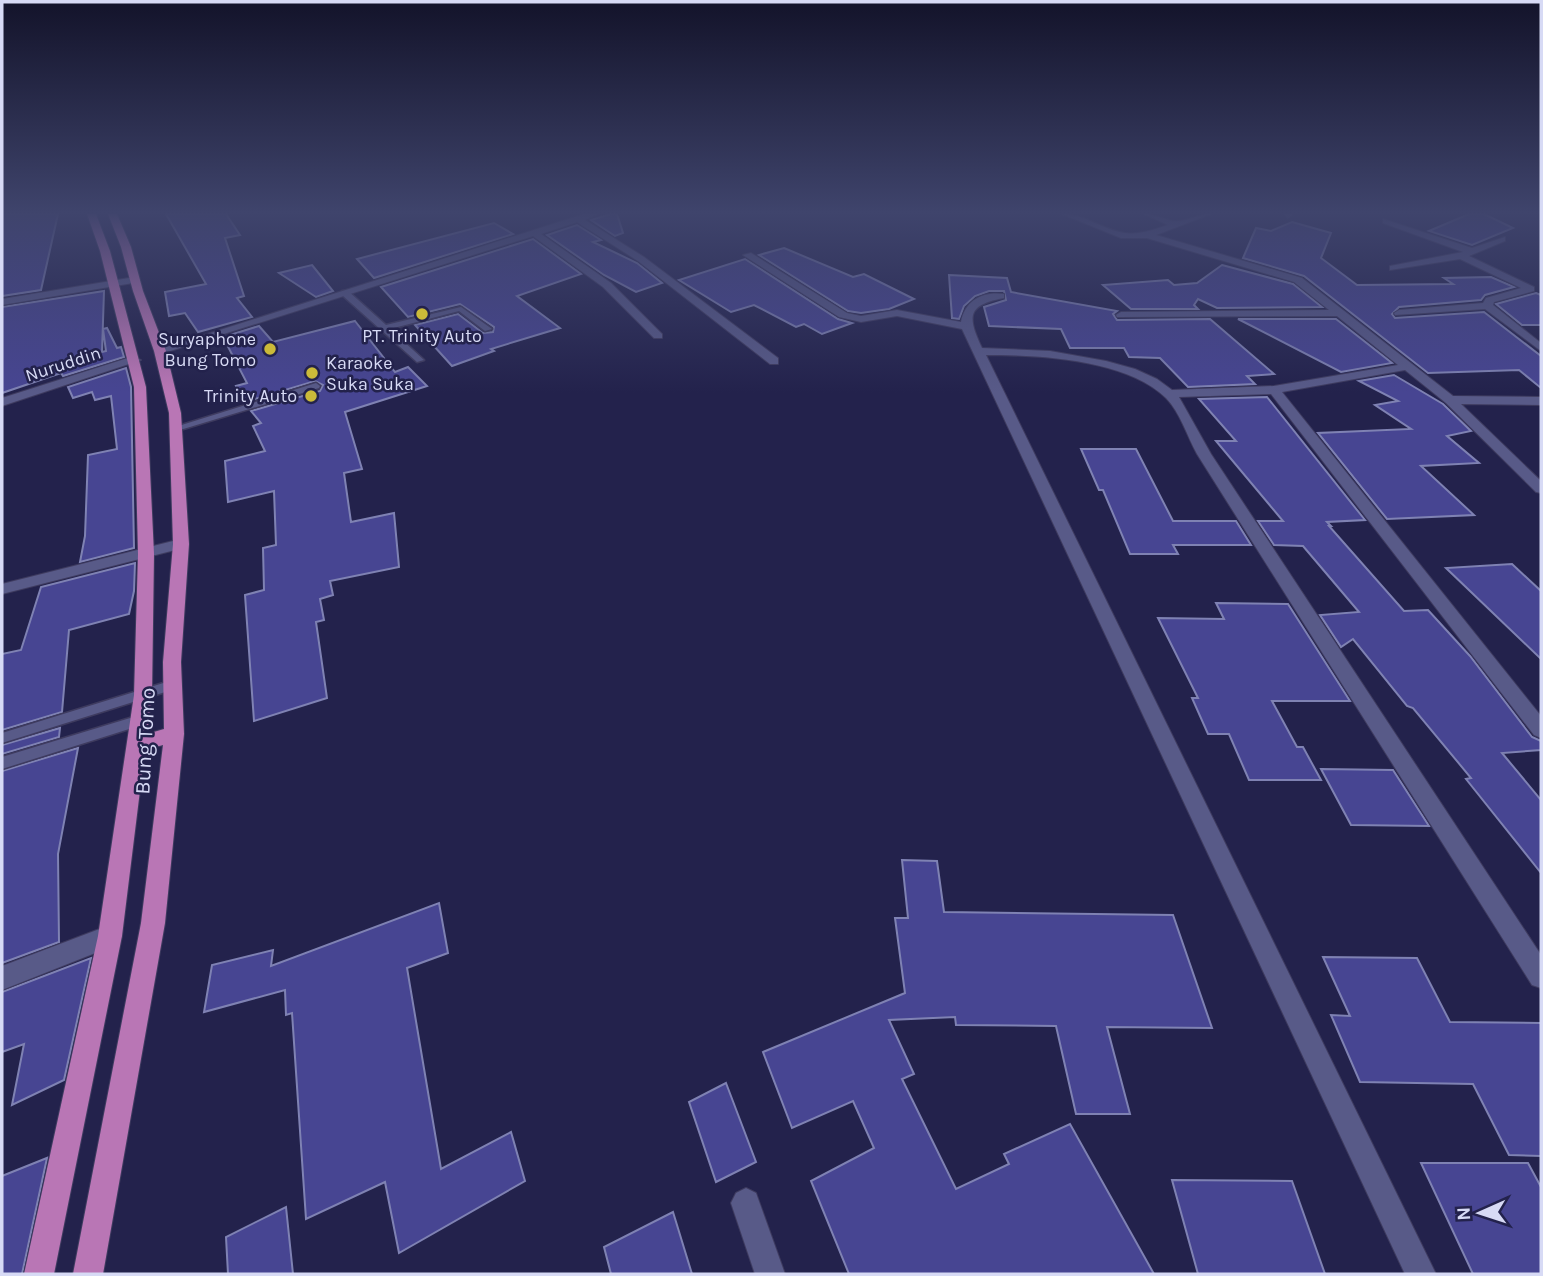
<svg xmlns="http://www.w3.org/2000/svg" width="1543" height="1276" font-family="Karla,sans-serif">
	<rect width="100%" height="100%" fill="#23224c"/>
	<!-- building -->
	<g fill="#474592" stroke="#7f82b3" stroke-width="2">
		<polygon points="2,214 58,214 41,290 2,296"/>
		<polygon points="166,214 226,214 240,235 225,238 244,296 237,298 252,317 198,332 185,313 169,316 165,292 206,284"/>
		<polygon points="611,214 617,214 623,233 615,236 591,220"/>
		<polygon points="1469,214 1484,214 1513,228 1472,245 1429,231"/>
		<polygon points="1292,222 1331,233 1321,258 1357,285 1453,284 1444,278 1491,277 1514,287 1485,295 1481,300 1399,307 1392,314 1395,318 1484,312 1541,356 1541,388 1519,370 1428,373 1304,276 1243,258 1256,228 1271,231"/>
		<polygon points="494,223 513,234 374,278 357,259"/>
		<polygon points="577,225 601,240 593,242 637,263 662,283 636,292 604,275 547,235"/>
		<polygon points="533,239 581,274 517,296 560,328 491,349 494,351 452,366 415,325 458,314 483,333 493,332 494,327 460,304 408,317 381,287"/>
		<polygon points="784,248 853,277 864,274 914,299 889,309 861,313 848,311 759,255"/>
		<polygon points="745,259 838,319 852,323 822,334 804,324 796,327 754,305 731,312 679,280"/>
		<polygon points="312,265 333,291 316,297 279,273"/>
		<polygon points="1222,265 1293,284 1322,307 1217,308 1198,299 1194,305 1198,309 1131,309 1103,285 1168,280 1174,285 1197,283"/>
		<polygon points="949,275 1007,278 1011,292 1117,311 1113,314 1117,320 1210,319 1274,374 1247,376 1255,384 1188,387 1160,358 1129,357 1124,348 1070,348 1061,329 989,326 984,307 1006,300 1004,291 989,291 975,296 964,306 959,319 952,318"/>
		<polygon points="104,291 102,352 106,351 103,329 107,328 117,348 121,347 124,357 63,376 61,373 2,393 2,307"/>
		<polygon points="1536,293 1541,295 1541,325 1522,325 1496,304"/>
		<polygon points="1238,319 1336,319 1392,363 1341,372"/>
		<polygon points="355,321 395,372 408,367 427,386 345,412 362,469 344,473 351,522 394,513 399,567 330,581 333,595 320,599 324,620 316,622 327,698 254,721 245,595 264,590 263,548 276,545 274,491 228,502 225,461 265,451 253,426 261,423 251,411 320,391 323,385 315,381 245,402 236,386 247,383 223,337 259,326 273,342"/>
		<polygon points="126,368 131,387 134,548 80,562 85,536 88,455 117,449 111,396 95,400 92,392 73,398 68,387"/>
		<polygon points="1394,375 1443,404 1471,431 1447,436 1479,463 1421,466 1474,515 1387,519 1318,433 1411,429 1375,405 1398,401 1359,381"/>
		<polygon points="1267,397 1365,520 1327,522 1331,526 1329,526 1404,611 1428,610 1470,656 1532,737 1541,741 1541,750 1502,753 1541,800 1541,873 1466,779 1471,778 1413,708 1407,706 1353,639 1341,647 1320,615 1359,612 1303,546 1274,545 1258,521 1283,521 1216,441 1236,441 1199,399"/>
		<polygon points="1081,449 1136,449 1173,521 1236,521 1251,545 1173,545 1178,554 1130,554 1103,490 1099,490"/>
		<polygon points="135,563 134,591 129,614 69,630 62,712 2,730 2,654 21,650 41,587"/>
		<polygon points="1512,564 1541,591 1541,659 1446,568"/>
		<polygon points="1216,603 1288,604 1350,701 1272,701 1297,747 1303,747 1321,780 1249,780 1229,734 1208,734 1192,698 1198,698 1158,618 1224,619"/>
		<polygon points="60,728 59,737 2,754 2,745"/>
		<polygon points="78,748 58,854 59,942 2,963 2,771"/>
		<polygon points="1321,769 1393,770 1429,826 1351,825"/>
		<polygon points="902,860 937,861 944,912 1173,915 1212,1028 1107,1027 1130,1114 1076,1114 1056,1026 956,1025 955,1017 889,1020 914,1074 902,1079 956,1189 1009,1164 1004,1154 1070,1124 1154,1274 849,1274 811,1181 874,1148 853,1101 792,1128 763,1052 905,993 895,918 908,918"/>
		<polygon points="439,903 448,953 407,968 441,1169 511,1132 525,1181 399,1253 385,1182 306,1219 292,1013 286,1015 285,990 204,1012 212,965 273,950 271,966"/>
		<polygon points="1323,957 1417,958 1450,1022 1541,1023 1541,1156 1509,1155 1473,1084 1360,1082 1331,1015 1350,1016"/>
		<polygon points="91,958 64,1080 12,1105 24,1044 2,1052 2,992"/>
		<polygon points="726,1083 756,1162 716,1182 689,1102"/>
		<polygon points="47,1158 22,1274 2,1274 2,1176"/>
		<polygon points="1421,1163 1528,1163 1541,1187 1541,1274 1473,1274"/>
		<polygon points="1172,1180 1292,1181 1325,1274 1198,1274"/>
		<polygon points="286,1207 293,1274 228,1274 226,1237"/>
		<polygon points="673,1212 692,1274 611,1274 604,1247"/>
	</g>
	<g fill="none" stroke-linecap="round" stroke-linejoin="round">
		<!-- lane casing -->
		<g stroke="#3e3b5f" stroke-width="3">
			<g id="lane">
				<polygon points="342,291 348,291 386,325 461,307 492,329 485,331 459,311 390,329 424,360 417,362 342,295"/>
				<polygon points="316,383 320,386 319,388 180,430 174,430 172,428"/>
				<polygon points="173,680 178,682 179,685 178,688 2,743 2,733"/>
				<polygon points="140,715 145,716 147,720 145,724 2,769 2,757"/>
			</g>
		</g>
		<!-- street casing -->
		<g stroke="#3e3b5f" stroke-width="2">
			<g id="street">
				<polygon points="584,214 598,214 585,220 644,257 778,358 778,364 770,364 638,261 577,222 541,234 611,283 662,334 662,338 654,338 603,287 533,236 164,353 154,351"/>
				<path d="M1062,214C1085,214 1103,230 1125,233C1140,235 1155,229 1168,225L1144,214C1156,214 1168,222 1177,221C1188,221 1198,214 1211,214L1156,235L1302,278L1453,396L1541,397V405L1461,404L1541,481V493L1536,492L1446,403L1405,370L1282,392L1541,716V738L1534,735L1271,394L1179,397L1211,454L1541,955V988L1532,985L1197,454C1187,436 1180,412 1166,398C1126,359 1038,355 986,355L1436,1274H1405L962,329L897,316L861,322L839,317L743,255L751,253L847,313L861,316L897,310L961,322C965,300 983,291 1004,294V298C967,305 967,316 982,348L1050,351L1106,361L1135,369L1157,379L1172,390L1274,386L1398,365L1337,316L1117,317L1116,315L1121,312L1329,310L1294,282L1147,238H1121Z"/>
				<polygon points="1284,214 1292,214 1292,215 1288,218"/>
				<polygon points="1383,219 1472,248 1505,237 1505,241 1469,256 1534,287 1534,291 1494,302 1493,305 1541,343 1541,351 1485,309 1395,315 1394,313 1399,310 1483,303 1486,298 1521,288 1460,259 1390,270 1390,266 1463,252 1383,223"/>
				<polygon points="135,277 140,280 139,282 2,305 2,299"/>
				<polygon points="131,357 141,360 2,406 2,398"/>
				<polygon points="181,539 189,544 187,547 2,594 2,584"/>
				<polygon points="110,925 118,928 122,936 118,944 2,990 2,966"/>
				<polygon points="746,1188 756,1193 785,1274 755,1274 731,1203 736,1193"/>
			</g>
		</g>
		<!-- primary casing -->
		<g stroke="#3e3b5f" stroke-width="2">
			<polygon id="primary" points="87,214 96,214 110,251 146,387 154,554 152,695 147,734 164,729 163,662 173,544 169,413 154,351 133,291 121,247 108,214 117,214 131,247 143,291 166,351 181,413 189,544 181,662 184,734 165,923 103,1274 73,1274 141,923 163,745 145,750 122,936 54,1274 24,1274 98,936 134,695 138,554 134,387 100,251"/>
		</g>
		<!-- lane -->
		<use href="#lane" fill="#585a88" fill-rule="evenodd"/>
		<!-- street -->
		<use href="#street" fill="#585a88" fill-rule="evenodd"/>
		<!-- primary -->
		<use href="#primary" fill="#b976b5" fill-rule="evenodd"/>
	</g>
	<!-- sky -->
	<linearGradient id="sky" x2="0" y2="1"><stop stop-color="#13132a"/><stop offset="0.54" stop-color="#3f446c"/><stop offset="1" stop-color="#3f446c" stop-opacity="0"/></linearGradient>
	<rect width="1543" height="393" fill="url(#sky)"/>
	<!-- markers -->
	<g fill="#cbba39" stroke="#23224c" stroke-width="2.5">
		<circle cx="422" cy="314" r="7"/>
		<circle cx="270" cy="349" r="7"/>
		<circle cx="312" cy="373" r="7"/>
		<circle cx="311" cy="396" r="7"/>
	</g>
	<g text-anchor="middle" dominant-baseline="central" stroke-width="5" stroke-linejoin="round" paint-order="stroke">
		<!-- far-poi labels -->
		<g font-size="18" fill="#d7daf5" stroke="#23224c" text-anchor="end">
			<text x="422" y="336" text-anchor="middle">PT. Trinity Auto</text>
			<text x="256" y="339">Suryaphone<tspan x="256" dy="21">Bung Tomo</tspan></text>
			<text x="326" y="363" text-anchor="start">Karaoke<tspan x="326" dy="21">Suka Suka</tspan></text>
			<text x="297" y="396">Trinity Auto</text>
		</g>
		<!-- far-street labels -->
		<g font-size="18" fill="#d7daf5" stroke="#23224c">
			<text transform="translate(63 364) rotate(-18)">Nuruddin</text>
		</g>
		<!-- street labels -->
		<g font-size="21" fill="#d7daf5" stroke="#23224c">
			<text transform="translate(145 741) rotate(-87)">Bung Tomo</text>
		</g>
	</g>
	<!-- border -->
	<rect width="1543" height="1276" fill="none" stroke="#d7daf5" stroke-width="7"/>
	<!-- north arrow -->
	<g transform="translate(1480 1213) rotate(267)" stroke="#23224c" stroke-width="5" paint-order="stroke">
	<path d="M0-5L12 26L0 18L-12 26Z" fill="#d7daf5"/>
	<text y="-10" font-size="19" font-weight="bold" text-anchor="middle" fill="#d7daf5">N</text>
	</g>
</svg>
